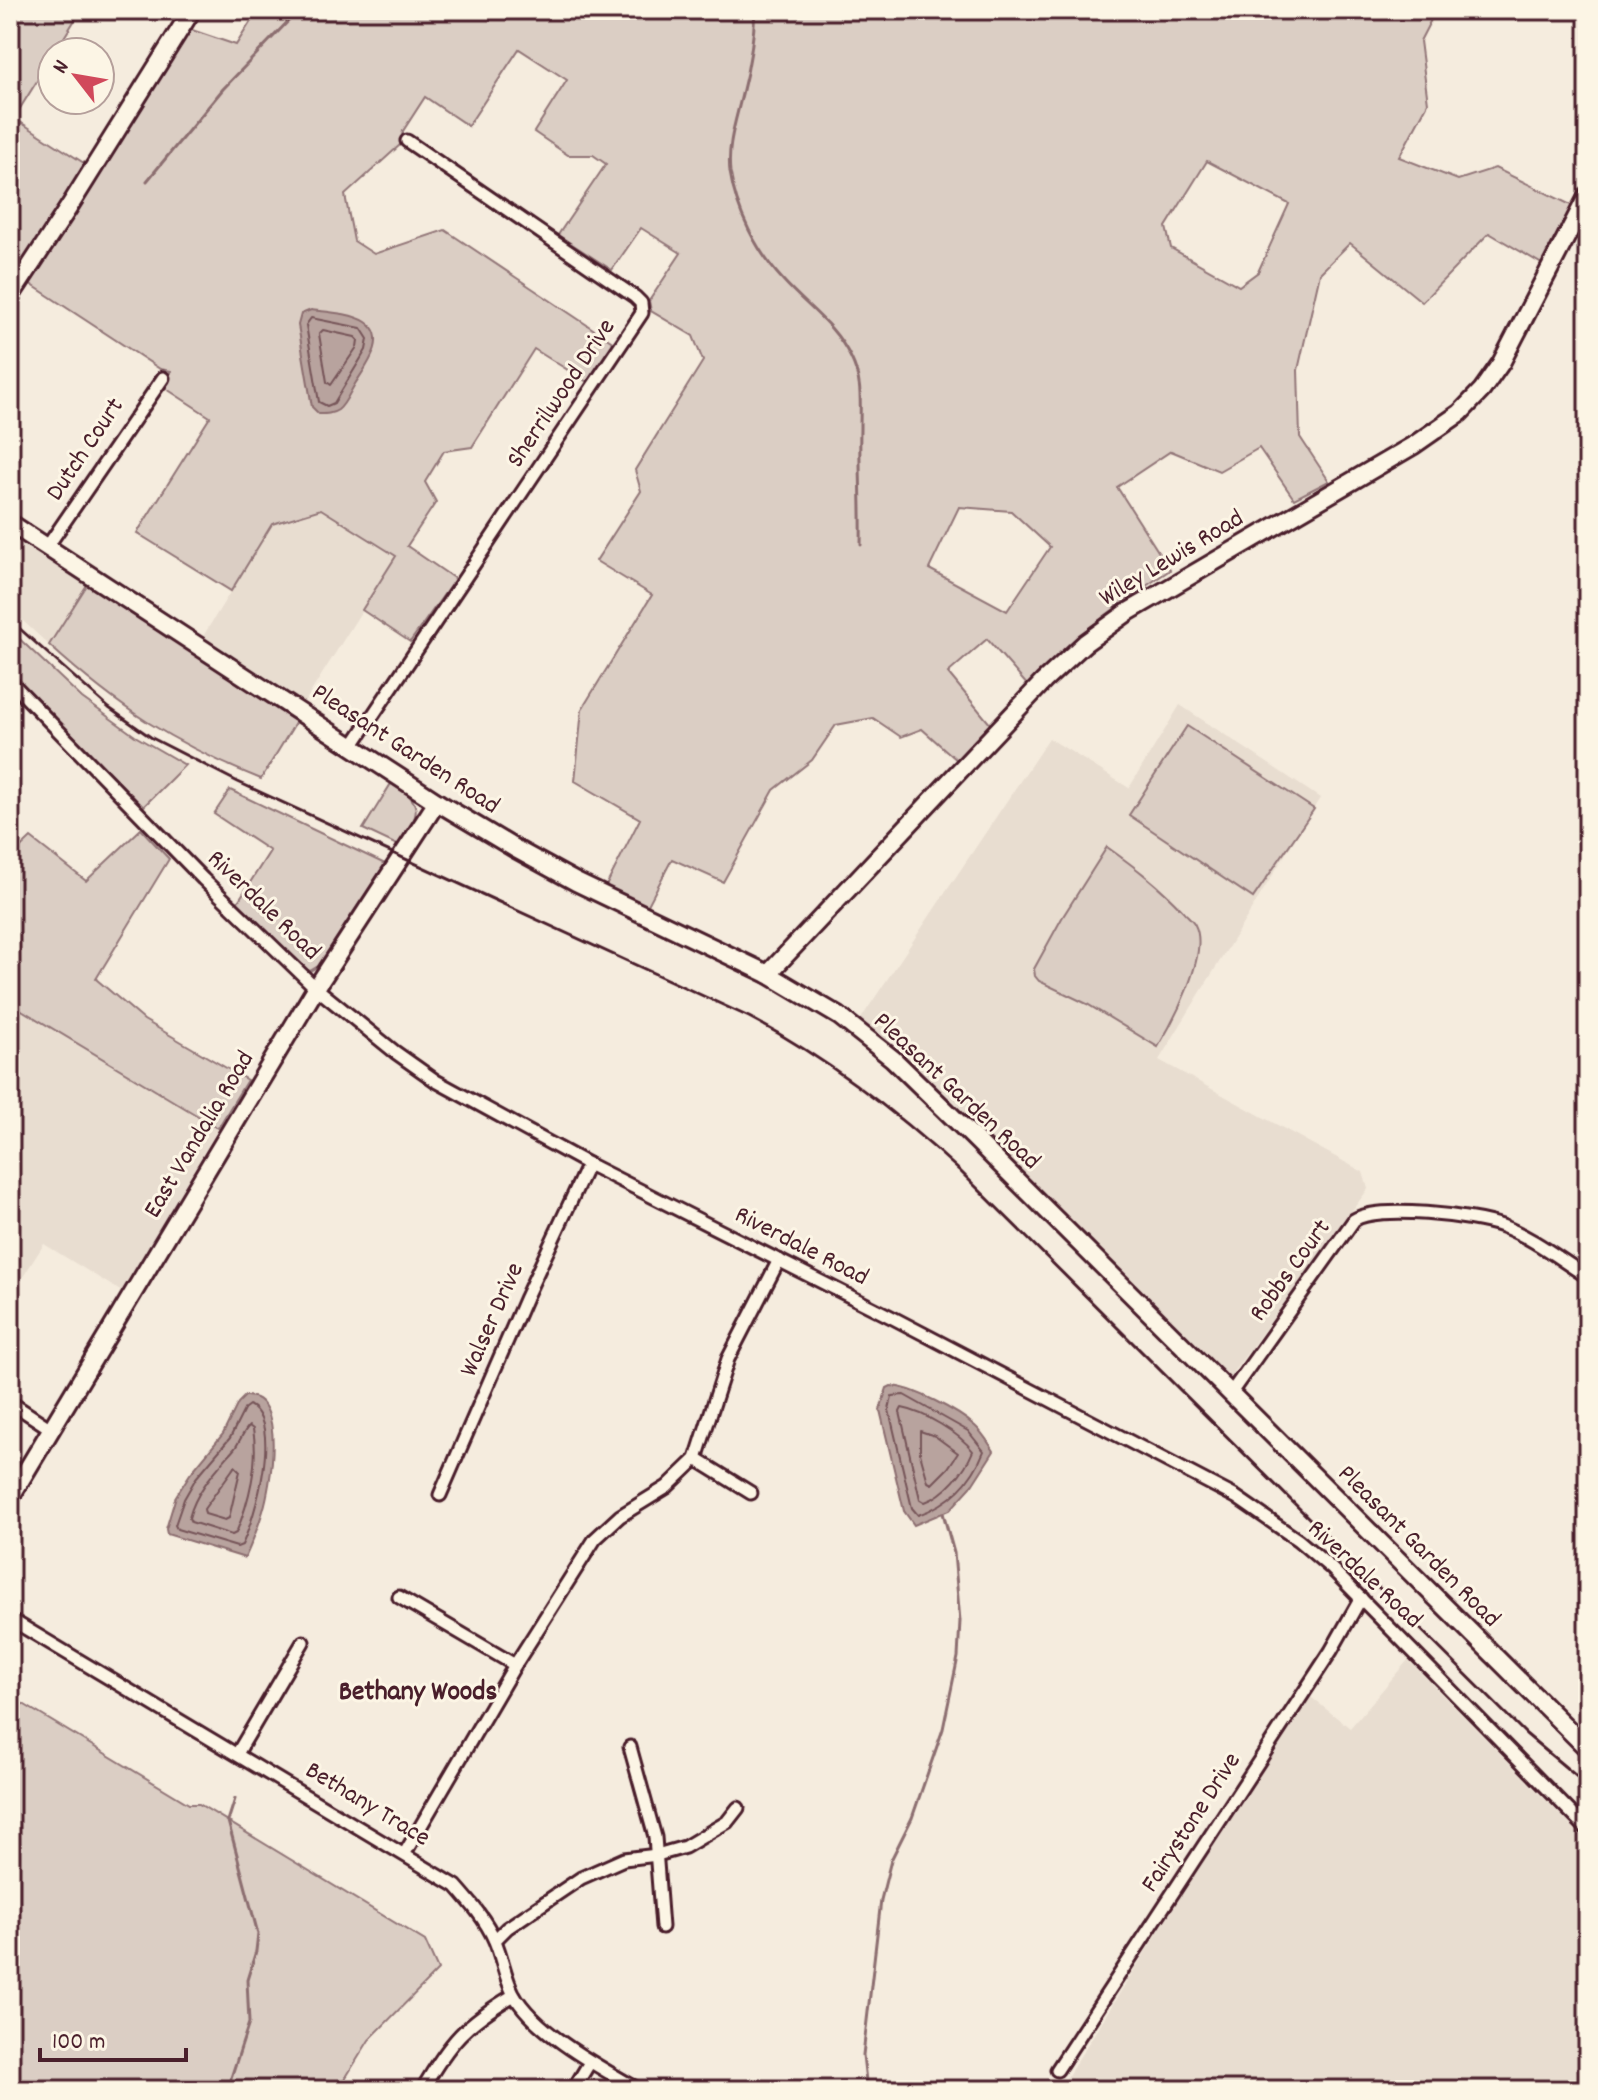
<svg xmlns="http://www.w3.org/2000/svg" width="1598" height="2100" font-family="Dekko,sans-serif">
	<rect width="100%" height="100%" fill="#f5ecde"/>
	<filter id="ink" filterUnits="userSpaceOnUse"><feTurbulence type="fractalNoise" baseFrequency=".0125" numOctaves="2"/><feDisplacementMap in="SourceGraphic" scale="16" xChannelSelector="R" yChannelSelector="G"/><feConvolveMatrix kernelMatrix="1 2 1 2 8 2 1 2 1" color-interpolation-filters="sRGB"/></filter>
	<g filter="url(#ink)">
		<!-- built -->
		<g fill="#e8ddd0">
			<polygon points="321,508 396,556 304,703 202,638 272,524"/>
			<polygon points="10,536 87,585 49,645 10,609"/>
			<polygon points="1180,705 1320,798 1159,1060 1363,1172 1368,1189 1225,1383 858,1023 1049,738 1129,788"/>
			<polygon points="10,1003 218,1128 122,1292 44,1244 10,1297"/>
			<polygon points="1408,1660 1588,1843 1588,2090 1059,2090 1307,1694 1350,1728"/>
		</g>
		<!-- green -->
		<g fill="#dbcec4" stroke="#927678" stroke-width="2" fill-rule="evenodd">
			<polygon points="10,10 81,10 55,52 52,52 52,57 14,118 87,165 10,280"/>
			<path d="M258,10H1436L1420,41L1428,103L1399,157L1458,180L1495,168L1573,206L1542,264L1489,233L1422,302L1350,243L1320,273L1298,370L1300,437L1329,481L1294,499L1259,448L1219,471L1171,451L1117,487L1170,570C1117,605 1072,638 1028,686L987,639L948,673L991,725L958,761L922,729L901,737L873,718L836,725L812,760L774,790L723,882L672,859L647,907L606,886L640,819L575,781L582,709L652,595L596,561L641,491L635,470L703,361L693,336L651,311L649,301L681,253L641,228L612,270L558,235L606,164L593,155H568L534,132L567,80L519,49L468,126L425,97L403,131L400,145L345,195L354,241L374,254L445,230L614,343L587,382L534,349L472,447L444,451L425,482L436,502L407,546L455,579L410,642L362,610L396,556L321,509L272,524L231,591L137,533L210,417L162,386L171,371L160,369L29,283L189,29L236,45ZM1207,161L1289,204L1258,272L1239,286L1171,248L1166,227ZM959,507L1011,511L1050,547L1007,611L929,569Z"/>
			<path d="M87,585L297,720L261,779C174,744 118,708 49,645Z"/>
			<polygon points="10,630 82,698 135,736 185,765 143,807 10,671"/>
			<polygon points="1187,726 1314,809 1253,898 1129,815"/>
			<path d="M392,782C426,805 419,814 399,846L363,829Z"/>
			<polygon points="230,790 385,864 318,966 310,971 301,967 237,903 270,851 214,814"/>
			<polygon points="141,829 169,859 96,979 144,1020 247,1080 218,1128 10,1003 10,858 31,838 86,881"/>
			<path d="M1107,847C1135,867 1160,886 1183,911C1186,915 1193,920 1195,925C1210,953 1173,1022 1158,1047L1087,1004L1039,981L1035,976L1034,969L1062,918Z"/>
			<polygon points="10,1696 189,1804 199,1804 425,1941 438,1970 369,2040 338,2090 10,2090"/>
		</g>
		<!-- water -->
		<g fill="#b8a39e" stroke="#8c6e70" stroke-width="2">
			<path d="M311,310C328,312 352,313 366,322C390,338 365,368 355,384C350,392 345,405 338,410C332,414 326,414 319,414L312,407L298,325L301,314Z"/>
			<path d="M891,1386C913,1387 958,1411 975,1426C983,1433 988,1442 994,1451L971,1487L950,1510L914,1525L904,1511L880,1410L887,1388Z"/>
			<path d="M245,1396C288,1394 270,1488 263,1511C258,1527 252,1543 245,1558L167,1534L166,1529L176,1496L190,1474L223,1434L238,1403Z"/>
		</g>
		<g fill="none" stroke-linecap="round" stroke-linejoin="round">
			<!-- shore -->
			<g stroke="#765459" stroke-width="2">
				<polygon points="311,318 361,328 368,339 366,350 334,403 327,406 319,402 306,325"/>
				<polygon points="323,330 355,337 358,340 357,347 331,385 327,382 319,334"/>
				<path d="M904,1395L968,1431L984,1451C972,1482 949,1504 918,1515L912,1508L889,1410L892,1396Z"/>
				<path d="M249,1405C283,1423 255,1517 242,1545L237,1547L177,1529L175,1525L184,1499L196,1478L230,1438L245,1408Z"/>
				<path d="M902,1408C924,1412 959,1433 973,1451C965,1471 945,1495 925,1502L920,1499L900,1412Z"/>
				<path d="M249,1426L253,1429C259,1462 249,1502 236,1533L232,1535L191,1522L189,1518C196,1490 217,1469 235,1448C240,1441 243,1432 249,1426Z"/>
				<polygon points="920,1431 935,1436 958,1453 948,1468 932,1484 928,1482 920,1453"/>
				<polygon points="235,1466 240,1471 229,1518 225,1520 205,1514 204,1509"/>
			</g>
			<!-- stream -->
			<g stroke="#8c6e70" stroke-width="3">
				<path d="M755,10C754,38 749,67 742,94C736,120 727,145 730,172C736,211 757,252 783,280C807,307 835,324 851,358C863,382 860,403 860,429C859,467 862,507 861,545"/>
				<polyline points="147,181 223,89 299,10"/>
				<polyline points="227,2090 249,2023 247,1980 256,1951 258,1934 228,1821 235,1799"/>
				<polyline points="867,2090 863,2055 881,1900 891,1860 912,1818 943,1729 958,1657 960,1621 954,1553 943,1513"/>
			</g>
			<!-- street casing -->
			<g stroke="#4a1f2b" stroke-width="17">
				<g id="street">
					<polyline points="47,547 163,378"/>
					<polyline points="10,681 203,879 316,988 395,1052 436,1081 588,1164 895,1319 1236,1497 1298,1540 1331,1568 1588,1830"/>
					<polyline points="353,745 642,313 641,303 635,297 407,141"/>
					<path d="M1230,1394L1354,1220C1377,1204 1474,1216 1502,1226C1532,1237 1561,1260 1588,1277"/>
					<polyline points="10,1402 51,1429"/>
					<polyline points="696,1459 751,1493"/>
					<polyline points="440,1495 526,1297 588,1164"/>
					<polyline points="399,1597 515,1665"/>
					<path d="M10,1619L456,1886C471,1903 486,1920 495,1941C502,1958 505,1977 513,1993C535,2033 601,2068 639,2090"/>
					<polyline points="630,1747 655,1837 662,1927"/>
					<polyline points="237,1754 303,1642"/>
					<polyline points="405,1853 515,1665 595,1539 620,1516 667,1487 696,1459 728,1359 779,1260"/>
					<polyline points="495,1940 507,1928 581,1878 624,1859 657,1855 685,1847 727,1822 738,1808"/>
					<polyline points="1057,2070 1331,1651 1361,1598"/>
					<path d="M422,2090C450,2041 465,2024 514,1995"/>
					<polyline points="573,2090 590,2062"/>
				</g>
			</g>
			<!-- secondary casing -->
			<g stroke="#4a1f2b" stroke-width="22">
				<g id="secondary">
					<polyline points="10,297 69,207 192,10"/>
					<polyline points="10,523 437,802 514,848 576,882 768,974 839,1016 893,1059 968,1132 1588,1749"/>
					<polyline points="768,974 1044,681 1085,643 1128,612 1414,445 1460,413 1482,390 1501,363 1588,195"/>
					<polyline points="10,1498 316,988 437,802"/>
				</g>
			</g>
			<!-- street -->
			<use href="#street" stroke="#fcf5e5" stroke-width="11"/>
			<!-- secondary -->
			<use href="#secondary" stroke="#fcf5e5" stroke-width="16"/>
			<!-- rail -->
			<path stroke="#4a1f2b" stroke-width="3" d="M10,620L109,708L152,738L238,782L749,1017C828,1059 895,1111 960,1171L1526,1734L1588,1786"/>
		</g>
	</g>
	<g text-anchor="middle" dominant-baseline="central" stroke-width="6" stroke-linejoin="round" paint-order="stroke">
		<!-- street labels -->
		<g font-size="26" fill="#4a1f2b" stroke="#fcf5e5">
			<text transform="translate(562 394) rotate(-56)">Sherrilwood Drive</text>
			<text transform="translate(86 450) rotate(-56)">Dutch Court</text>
			<text transform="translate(1172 559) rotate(-31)">Wiley Lewis Road</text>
			<text transform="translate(405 750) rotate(33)">Pleasant Garden Road</text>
			<text transform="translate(263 906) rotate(44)">Riverdale Road</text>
			<text transform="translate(956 1092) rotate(43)">Pleasant Garden Road</text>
			<text transform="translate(200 1135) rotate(-59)">East Vandalia Road</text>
			<text transform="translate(801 1247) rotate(27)">Riverdale Road</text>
			<text transform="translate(1291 1271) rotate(-54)">Robbs Court</text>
			<text transform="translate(493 1320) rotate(-66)">Walser Drive</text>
			<text transform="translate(1418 1547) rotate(45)">Pleasant Garden Road</text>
			<text transform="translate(1364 1575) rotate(43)">Riverdale Road</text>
			<text transform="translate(367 1805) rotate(31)">Bethany Trace</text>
			<text transform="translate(1192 1823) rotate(-57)">Fairystone Drive</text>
		</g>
		<!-- neighbourhood labels -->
		<g font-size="28" font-weight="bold" fill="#4a1f2b" stroke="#fcf5e5">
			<text x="418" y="1694">Bethany Woods</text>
		</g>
	</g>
	<!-- margin -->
	<rect width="1598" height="2100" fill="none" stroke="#fcf5e5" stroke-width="40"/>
	<rect x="20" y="20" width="1558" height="2060" fill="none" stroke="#4a1f2b" stroke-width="3" filter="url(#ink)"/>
	<!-- north arrow -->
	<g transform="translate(76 76) rotate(301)"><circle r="38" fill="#fcf5e5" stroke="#b59f9b" stroke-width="2"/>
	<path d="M0-6L14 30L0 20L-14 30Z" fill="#d1495b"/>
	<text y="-12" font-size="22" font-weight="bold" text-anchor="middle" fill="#4a1f2b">N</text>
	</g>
	<!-- scale -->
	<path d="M40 2048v12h146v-12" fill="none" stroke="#4a1f2b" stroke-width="4"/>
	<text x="52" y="2048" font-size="24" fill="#4a1f2b" stroke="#fcf5e5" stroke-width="6" paint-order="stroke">100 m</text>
</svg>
